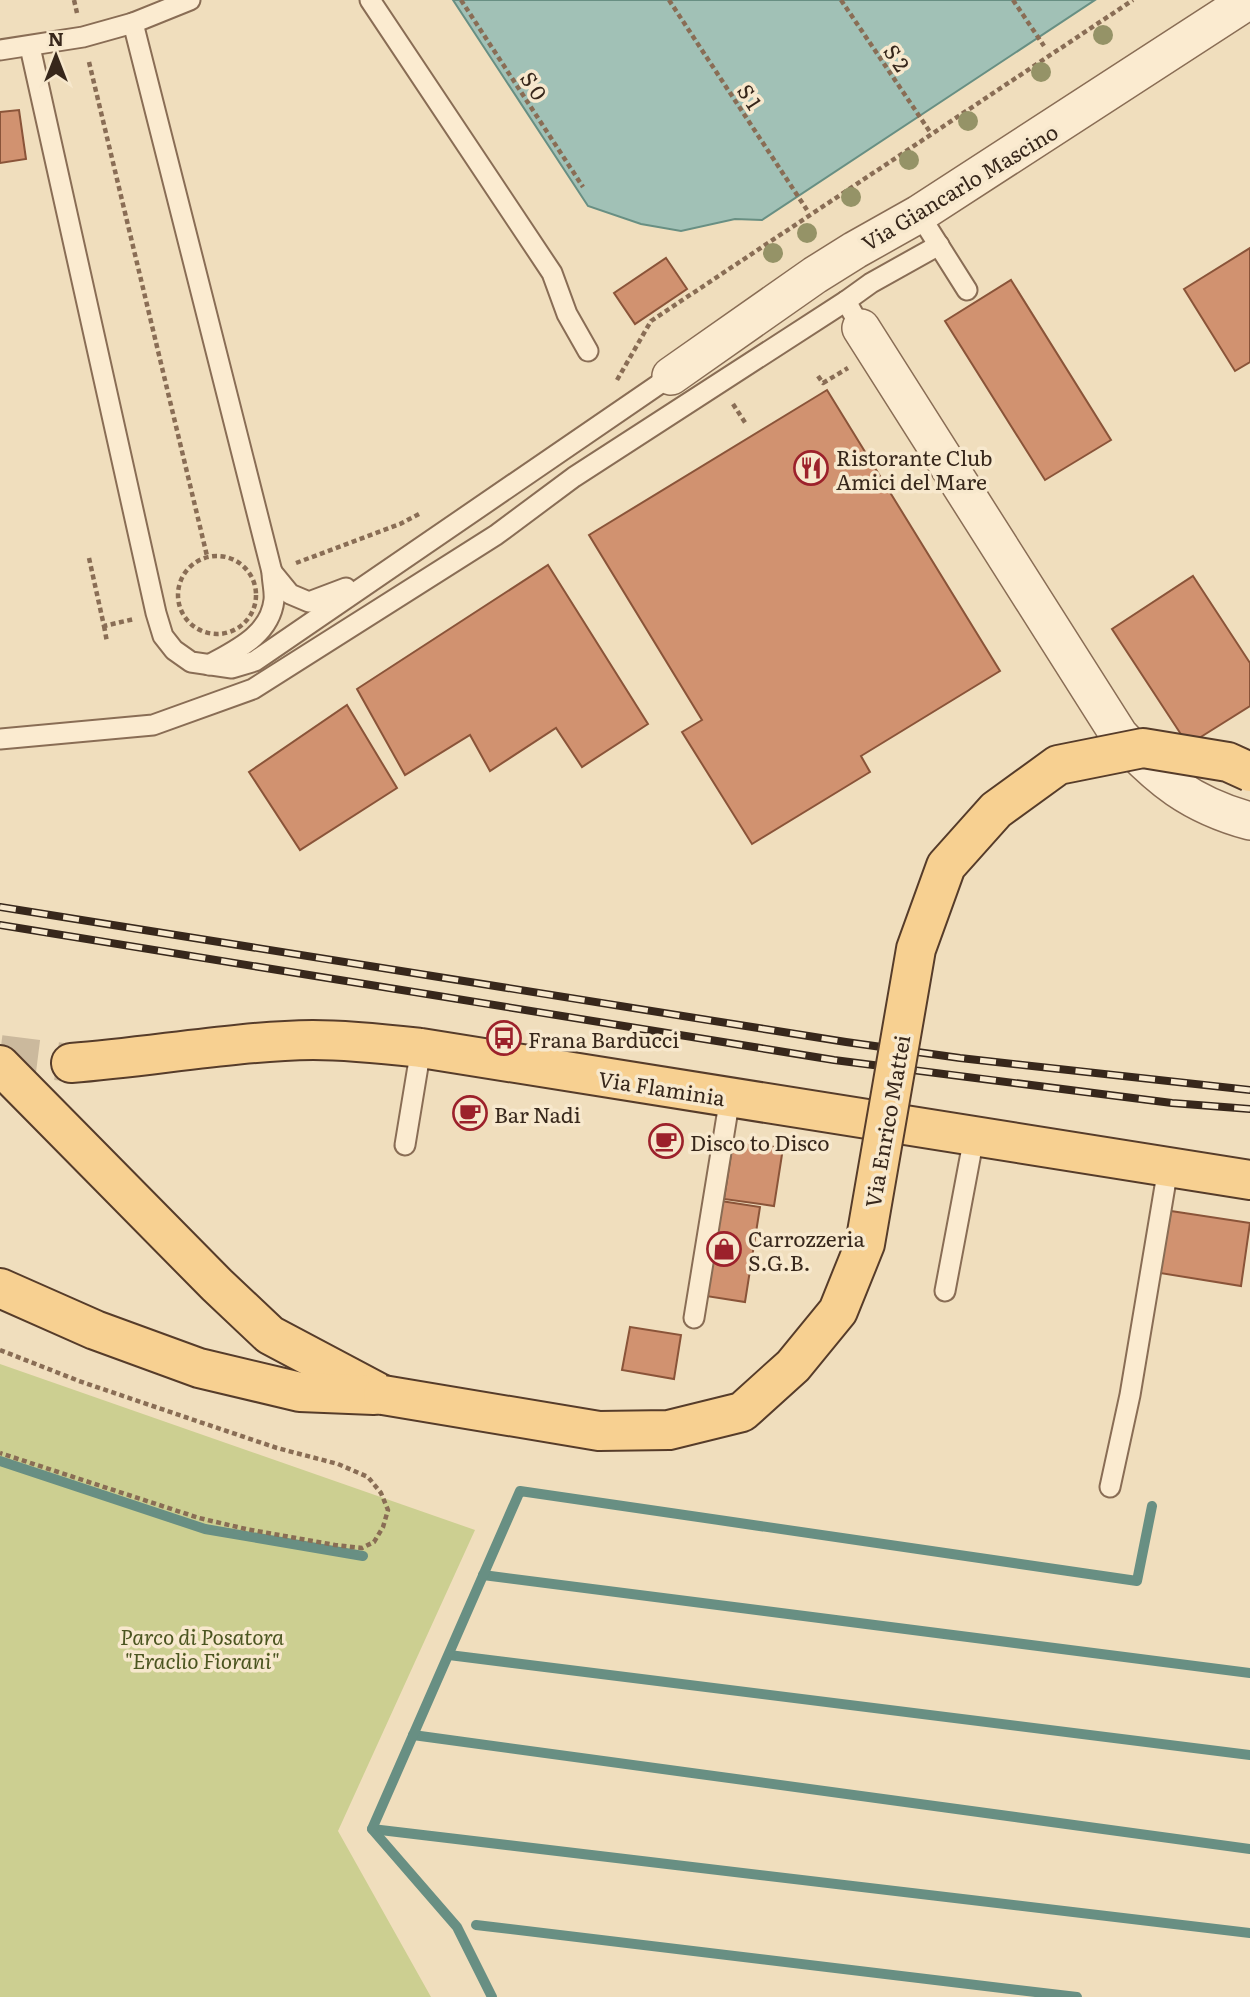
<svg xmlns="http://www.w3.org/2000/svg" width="1250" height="1997" font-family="Literata,serif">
	<rect width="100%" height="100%" fill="#f0debd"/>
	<!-- green -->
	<polygon fill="#cccf91" points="0,1364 475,1530 338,1831 431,1997 0,1997"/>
	<!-- water -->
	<polygon fill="#a1c1b6" stroke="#688f83" stroke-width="2" points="453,0 1095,0 762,220 735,219 681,231 641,224 588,206"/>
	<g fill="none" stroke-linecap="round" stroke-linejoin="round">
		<!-- stream -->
		<g stroke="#688f83" stroke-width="10">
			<polyline points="0,1461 205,1529 363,1556"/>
			<polyline points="483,1575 1250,1673"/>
			<polyline points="449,1655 1250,1755"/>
			<polyline points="413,1735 1250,1849"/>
			<polyline points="372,1829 1250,1933"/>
			<polyline points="476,1925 1077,1997"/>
			<polyline points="492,1997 457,1927 372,1829 520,1491 1137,1581 1152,1506"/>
		</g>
	</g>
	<!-- building -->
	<g fill="#d19270" stroke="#8a5439" stroke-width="2">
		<polygon points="19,110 26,159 0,163 0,112"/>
		<polygon points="1250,248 1250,362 1235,371 1184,289"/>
		<polygon points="666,258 687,289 635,324 614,293"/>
		<polygon points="1011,280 1111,440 1045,480 945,321"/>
		<polygon points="827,390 1000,671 861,756 870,772 752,844 682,732 702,720 589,535"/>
		<polygon points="548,565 648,724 582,767 556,728 490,771 470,735 405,775 357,689"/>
		<polygon points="1193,576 1250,663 1250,706 1188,745 1112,629"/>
		<polygon points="347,705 397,788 300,850 249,772"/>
		<polygon points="733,1141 783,1148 774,1206 724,1199"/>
		<polygon points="721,1201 760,1207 745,1302 706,1296"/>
		<polygon points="1171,1211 1250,1223 1241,1286 1160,1273"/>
		<polygon points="630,1327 681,1335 674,1379 622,1370"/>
	</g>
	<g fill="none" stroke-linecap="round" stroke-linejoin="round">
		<!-- primary-tunnel -->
		<polyline stroke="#cbb99d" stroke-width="38" stroke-dasharray="38 19" stroke-linecap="butt" points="0,1054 71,1063"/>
		<!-- lane casing -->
		<g stroke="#896d55" stroke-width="23">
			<g id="lane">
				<polyline points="370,0 552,273 567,314 588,351"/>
				<path d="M133,23L272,572C272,581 275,591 274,600C270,635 236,650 209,665"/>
				<polyline points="30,47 156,613 163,636 174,650 191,662 232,668 255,661 671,376"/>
				<polyline points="0,50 83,37 133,23 190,0"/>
				<polyline points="919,214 967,290"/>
				<polyline points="846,301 871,283 939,245"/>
				<polyline points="272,572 290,594 309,602 346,588"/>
				<polyline points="0,739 153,725 253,689 496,535 574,477 846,301 861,328"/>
				<polyline points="405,1145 421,1048"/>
				<polyline points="945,1291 974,1137"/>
				<polyline points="694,1318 730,1097"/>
				<polyline points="1110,1487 1130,1395 1168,1168"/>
			</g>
		</g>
		<!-- street casing -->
		<g stroke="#896d55" stroke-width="40">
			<g id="street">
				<path d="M861,328L1119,735C1159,779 1191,805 1250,821"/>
				<polyline points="671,376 815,275 855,250 919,214 1249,0"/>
			</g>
		</g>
		<!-- primary casing -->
		<g stroke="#563c2a" stroke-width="42">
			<g id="primary">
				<path d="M71,1063C151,1057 233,1041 313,1040C350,1040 385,1044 421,1048L1250,1180"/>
				<polyline points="0,1065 217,1285 270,1335 383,1395"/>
				<polyline points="0,1288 95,1330 199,1368 300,1392 374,1395"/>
			</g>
		</g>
		<!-- path -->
		<g stroke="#896d55" stroke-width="4.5" stroke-dasharray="5 3.5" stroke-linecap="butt">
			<polyline points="74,0 77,13"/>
			<polyline points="461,0 583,187"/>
			<polyline points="669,0 807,210"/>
			<polyline points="841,0 930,132"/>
			<polyline points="1013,0 1044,46"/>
			<polyline points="89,62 207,556"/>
			<polyline points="818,376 823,383 848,368"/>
			<polyline points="617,380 651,321 1133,0"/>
			<polyline points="733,404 746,424"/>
			<circle cx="217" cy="595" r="39"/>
			<polyline points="89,558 104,626 134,619"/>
			<polyline points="296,563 400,524 421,513"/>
			<polyline points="104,626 107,642"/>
			<polyline points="0,1350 79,1381 185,1417 277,1448 338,1464 368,1477 381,1493 388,1510 383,1527 374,1542 362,1548 335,1545 246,1529 199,1518 0,1453"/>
		</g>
		<!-- lane -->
		<use href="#lane" stroke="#fbebd0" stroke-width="19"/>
		<!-- street -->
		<use href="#street" stroke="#fbebd0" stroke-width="37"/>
		<!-- primary -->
		<use href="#primary" stroke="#f7d091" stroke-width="38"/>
		<!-- rail casing -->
		<g stroke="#37271b" stroke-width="8">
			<g id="rail">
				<polyline points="0,907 846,1042 960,1058 1250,1090"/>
				<polyline points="0,925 834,1060 1172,1103 1250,1109"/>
			</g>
		</g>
		<!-- rail -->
		<use href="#rail" stroke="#f7e8cd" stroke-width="5" stroke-dasharray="16" stroke-linecap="butt"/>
		<!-- primary-bridge casing -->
		<g stroke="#563c2a" stroke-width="42" stroke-linecap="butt">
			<polyline id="primary-bridge" points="383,1395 599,1431 669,1430 742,1412 793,1366 838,1311 865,1244 916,949 946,866 996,810 1058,765 1143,748 1228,762 1250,772"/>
		</g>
		<!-- primary-bridge -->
		<use href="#primary-bridge" stroke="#f7d091" stroke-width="38"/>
	</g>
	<!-- trees -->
	<g fill="#959367">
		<circle cx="1103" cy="35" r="10"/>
		<circle cx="1041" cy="72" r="10"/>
		<circle cx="968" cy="121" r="10"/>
		<circle cx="909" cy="160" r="10"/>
		<circle cx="851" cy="197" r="10"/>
		<circle cx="807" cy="233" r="10"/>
		<circle cx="773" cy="253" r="10"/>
	</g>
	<!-- icons -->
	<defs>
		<g id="restaurant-ring" transform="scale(1.75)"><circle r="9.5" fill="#f7e8cd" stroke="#9c212b" stroke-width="1.5"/><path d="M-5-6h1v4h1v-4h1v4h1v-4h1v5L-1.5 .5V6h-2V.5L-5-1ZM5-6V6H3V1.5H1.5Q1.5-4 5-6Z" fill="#9c212b"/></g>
		<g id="bus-ring" transform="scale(1.75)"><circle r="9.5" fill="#f7e8cd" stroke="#9c212b" stroke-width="1.5"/><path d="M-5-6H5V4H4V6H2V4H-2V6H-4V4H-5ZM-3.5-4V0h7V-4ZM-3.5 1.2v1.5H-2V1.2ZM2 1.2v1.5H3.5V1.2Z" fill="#9c212b"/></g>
		<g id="cafe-ring" transform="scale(1.75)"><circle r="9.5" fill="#f7e8cd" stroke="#9c212b" stroke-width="1.5"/><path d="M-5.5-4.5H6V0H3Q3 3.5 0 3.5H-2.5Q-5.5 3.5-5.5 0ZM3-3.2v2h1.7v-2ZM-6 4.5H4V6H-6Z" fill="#9c212b"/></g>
		<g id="shop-ring" transform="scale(1.75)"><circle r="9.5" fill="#f7e8cd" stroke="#9c212b" stroke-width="1.5"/><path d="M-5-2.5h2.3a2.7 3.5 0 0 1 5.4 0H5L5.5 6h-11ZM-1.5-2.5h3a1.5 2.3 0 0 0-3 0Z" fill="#9c212b"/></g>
	</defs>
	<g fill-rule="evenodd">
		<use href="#restaurant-ring" x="811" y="468"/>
		<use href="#bus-ring" x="504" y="1038"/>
		<use href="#cafe-ring" x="470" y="1113"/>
		<use href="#cafe-ring" x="666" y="1141"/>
		<use href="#shop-ring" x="724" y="1249"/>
	</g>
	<g text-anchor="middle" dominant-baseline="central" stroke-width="7" stroke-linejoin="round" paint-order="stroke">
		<!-- street labels -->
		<g font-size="21" fill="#37271b" stroke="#f7e8cd">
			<text transform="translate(898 57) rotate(56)">S 2</text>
			<text transform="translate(535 85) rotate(57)">S 0</text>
			<text transform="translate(751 96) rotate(57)">S 1</text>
			<text transform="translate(959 186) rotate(-31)">Via Giancarlo Mascino</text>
			<text transform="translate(662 1087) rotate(9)">Via Flaminia</text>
			<text transform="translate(886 1121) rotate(-80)">Via Enrico Mattei</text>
		</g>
		<!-- poi labels -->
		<g font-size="21" fill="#37271b" stroke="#f7e8cd" text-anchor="start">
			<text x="836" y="456">Ristorante Club<tspan x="836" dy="24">Amici del Mare</tspan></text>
			<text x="528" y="1038">Frana Barducci</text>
			<text x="494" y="1113">Bar Nadi</text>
			<text x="690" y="1141">Disco to Disco</text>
			<text x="748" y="1237">Carrozzeria<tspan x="748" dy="24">S.G.B.</tspan></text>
		</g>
		<!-- park labels -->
		<g font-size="21" font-style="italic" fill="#4b5520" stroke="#f7e8cd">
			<text x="202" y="1635">Parco di Posatora<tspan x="202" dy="24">"Eraclio Fiorani"</tspan></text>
		</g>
	</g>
	<!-- north arrow -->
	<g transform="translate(56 56)" stroke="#f7e8cd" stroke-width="5" paint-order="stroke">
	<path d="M0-5L12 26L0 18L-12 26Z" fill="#37271b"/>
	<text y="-10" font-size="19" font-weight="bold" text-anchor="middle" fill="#37271b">N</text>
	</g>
</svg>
